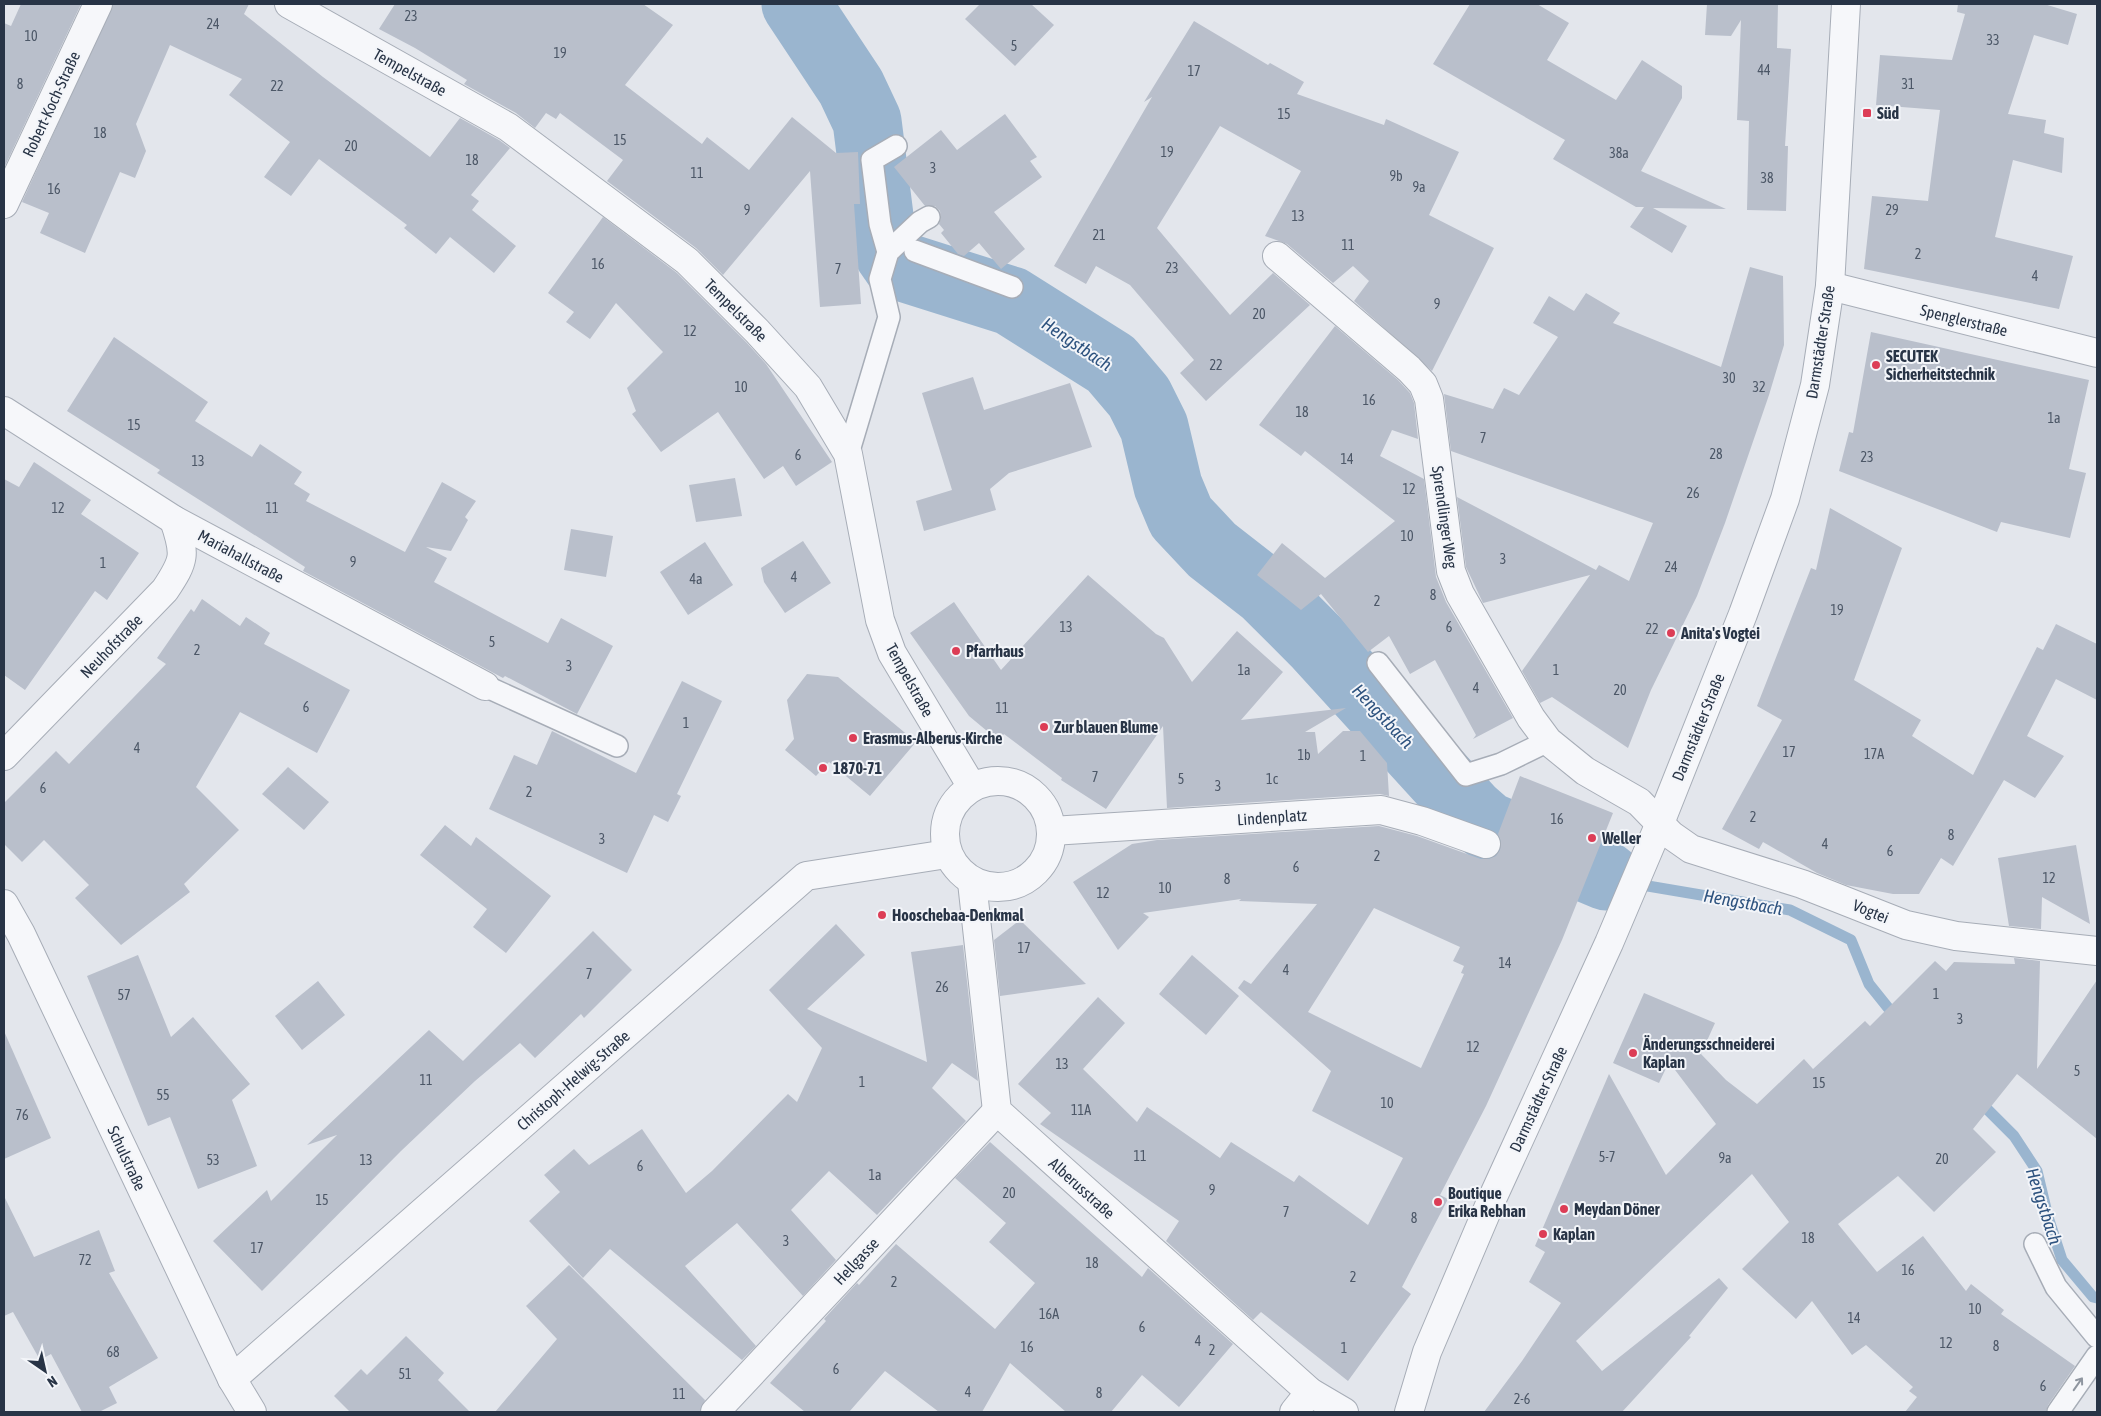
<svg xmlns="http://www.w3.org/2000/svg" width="2101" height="1416" font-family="'Asap Condensed',sans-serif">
	<rect width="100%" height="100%" fill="#e3e6ec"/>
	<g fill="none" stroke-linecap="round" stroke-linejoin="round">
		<!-- stream -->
		<g stroke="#9ab5cf" stroke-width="11">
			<polyline points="1606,876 1636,884 1790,910 1851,940 1869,984 1897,1019"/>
			<polyline points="1978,1100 2014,1136 2037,1171 2048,1217 2062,1260 2093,1297 2097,1298"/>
		</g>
		<!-- river -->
		<polyline stroke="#9ab5cf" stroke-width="69" points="796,4 851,87 867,121 880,224 888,252 897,265 1011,301 1111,364 1139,397 1154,427 1168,486 1181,517 1212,550 1266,592 1316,642 1471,812 1487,826 1606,876"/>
	</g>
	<!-- building -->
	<g fill="#b9bfcb" fill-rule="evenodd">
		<polygon points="21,4 81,4 4,168 4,23 11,26"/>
		<polygon points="113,4 249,4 244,14 323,77 430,157 460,118 499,140 510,148 471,195 479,201 472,210 516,246 494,273 450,237 436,254 404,228 407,225 319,159 291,196 264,177 290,142 229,95 242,79 170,45 136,124 146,151 135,178 120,172 85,253 40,233 49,213 22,202"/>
		<polygon points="395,4 643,4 673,25 625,85 702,144 707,137 749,170 792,117 836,153 858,152 860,204 854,204 861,304 820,307 810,171 723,275 696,248 607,181 623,160 560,113 556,119 546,113 535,128 516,113 464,84 467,80 415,48 379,29"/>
		<polygon points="980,4 1031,4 1054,25 1015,66 965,19"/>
		<polygon points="1470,4 1537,4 1569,23 1547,60 1616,100 1642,60 1682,86 1682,98 1641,171 1726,209 1653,208 1687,226 1672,253 1630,227 1644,207 1636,207 1553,159 1565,140 1433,64"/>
		<polygon points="1707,4 1778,4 1777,48 1791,49 1785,146 1788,146 1786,211 1747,210 1749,121 1737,120 1741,20 1731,36 1705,35"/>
		<polygon points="1958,4 2044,4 2077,14 2068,45 2034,35 2008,114 2046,120 2044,133 2064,138 2062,173 2013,160 1995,237 2073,256 2059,309 1864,269 1872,196 1928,201 1940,110 1876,105 1880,55 1952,60 1965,14 1957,12"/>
		<polygon points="1194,21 1268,65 1270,63 1304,82 1297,94 1384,125 1386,119 1459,152 1429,215 1494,248 1432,371 1354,301 1369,281 1353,266 1333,283 1287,244 1265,236 1301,171 1220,126 1157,228 1230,315 1273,273 1310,305 1206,401 1180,373 1194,360 1130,285 1096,266 1086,284 1054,266 1152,97 1144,102"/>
		<polygon points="1005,114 1037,157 1030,161 1042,177 994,212 1025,249 1001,269 979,243 964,256 958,254 941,233 944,230 939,224 941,218 940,211 935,206 925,206 894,167 941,130 957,150"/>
		<polygon points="603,217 677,273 746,342 766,364 832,462 796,486 783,466 764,479 718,412 661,452 632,414 636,411 627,388 663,352 616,303 590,339 566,322 574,312 548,293"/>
		<polygon points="1750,267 1783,276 1784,345 1769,395 1725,523 1697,596 1651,690 1628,748 1552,697 1540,703 1522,671 1590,575 1483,603 1466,567 1457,497 1596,570 1599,565 1629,581 1653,523 1451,451 1444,394 1493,409 1504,388 1519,395 1558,337 1533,323 1549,296 1574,311 1586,293 1620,313 1613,323 1721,367"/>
		<polygon points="1335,326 1398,380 1410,393 1414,403 1418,439 1392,430 1380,456 1424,479 1436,577 1446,602 1513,718 1473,739 1476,735 1435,660 1410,674 1389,636 1368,652 1321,594 1301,610 1257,575 1282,543 1325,578 1395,521 1305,451 1301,456 1259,425"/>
		<polygon points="1871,332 2089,380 2069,469 2086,473 2070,538 2001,522 1997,532 1839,471 1849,432 1853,433"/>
		<polygon points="114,337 208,402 195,421 252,457 260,444 302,472 294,484 310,494 306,501 405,552 442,482 476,501 465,517 468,520 451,551 426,547 447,558 434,582 548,643 561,618 613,646 577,714 505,676 503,678 303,571 305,567 157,473 160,470 67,411"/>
		<polygon points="973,377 984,410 1070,383 1092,447 1009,473 990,489 996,510 924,531 916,501 952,490 922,393"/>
		<polygon points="34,462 91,500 81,514 139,553 107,600 95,591 25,690 4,675 4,479 19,487"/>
		<polygon points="735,478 742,516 696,522 689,485"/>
		<polygon points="1830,508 1902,548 1854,680 1921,720 1912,736 1973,775 2037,647 2043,650 2056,624 2097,644 2097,700 2056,679 2027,736 2064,756 2035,798 2004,780 1953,866 1941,858 1919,894 1893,894 1846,885 1817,873 1763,842 1759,849 1722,829 1782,720 1757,706 1811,568 1816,570"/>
		<polygon points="571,529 613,536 606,577 564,570"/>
		<polygon points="803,541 831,583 785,613 764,582 761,568"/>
		<polygon points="705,542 733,585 688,615 660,572"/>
		<polygon points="1088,575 1156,634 1164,638 1192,682 1237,631 1283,672 1241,720 1346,708 1305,732 1315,732 1318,754 1343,731 1360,731 1387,763 1389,796 1380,794 1167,808 1163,726 1106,809 1061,780 1062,778 1004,734 999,741 969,716 910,633 954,602 1001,670"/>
		<polygon points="202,599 240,626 246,617 270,633 264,644 350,690 317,753 240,712 196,787 239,830 184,884 190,892 121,945 75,898 89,885 44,840 22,862 4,844 4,803 56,751 69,764 166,664 157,658 191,609 194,612"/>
		<polygon points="807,674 838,677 916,742 870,796 829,762 816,776 785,750 794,739 787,700"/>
		<polygon points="682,681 722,701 677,794 681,796 668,822 654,815 627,873 489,809 514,755 537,765 552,731 636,773"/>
		<polygon points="288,767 329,802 304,830 262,794"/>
		<path d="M1520,776L1613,813L1562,940L1486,1106L1440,1195L1448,1199L1402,1287L1411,1294L1348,1381L1261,1312L1253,1320L1166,1241L1179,1221L1040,1124L1051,1113L1018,1084L1098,997L1125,1023L1083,1069L1137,1122L1147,1107L1220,1158L1231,1142L1294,1182L1299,1175L1368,1225L1403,1158L1312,1111L1331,1071L1238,988L1244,980L1251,984L1317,904L1239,901L1241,899L1143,913L1149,917L1118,950L1073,882L1132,844L1157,840L1379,826L1417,836L1481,859H1489L1496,856L1500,850L1501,842L1498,834ZM1374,908L1460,947L1453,961L1464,966L1461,973L1464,974L1421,1068L1308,1012Z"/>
		<polygon points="445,825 471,846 476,837 551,896 506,953 473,927 487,909 420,855"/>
		<polygon points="2076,845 2090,924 2042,897 2041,929 2009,926 1998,858"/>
		<polygon points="1020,920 1086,984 1000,996 994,940"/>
		<polygon points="836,924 865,955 807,1009 927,1062 911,952 963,945 978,1081 952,1063 932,1088 966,1121 877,1215 829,1171 791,1210 836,1260 803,1296 737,1223 685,1266 756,1346 742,1360 610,1249 583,1278 529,1221 560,1192 544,1175 574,1149 589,1165 642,1129 686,1193 712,1171 788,1094 797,1102 822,1048 769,990"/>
		<polygon points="593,931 632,970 584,1018 581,1014 535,1058 520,1043 475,1081 401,1151 262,1291 213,1241 267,1190 271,1201 337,1135 307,1145 429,1030 463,1061"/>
		<polygon points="138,955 171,1037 193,1017 250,1084 232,1100 257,1166 198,1189 170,1117 148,1126 87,976"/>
		<polygon points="1192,955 1239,996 1206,1035 1159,994"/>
		<polygon points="2014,958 2040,961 2037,1069 2097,980 2097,1139 2017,1074 1973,1129 1996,1152 1934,1212 1898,1176 1838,1224 1877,1272 1923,1236 1966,1291 1971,1284 2004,1310 2001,1314 2075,1366 2048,1405 2046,1412 1905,1412 1917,1397 1909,1391 1913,1387 1866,1345 1852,1355 1812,1301 1796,1319 1742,1269 1789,1222 1752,1174 1576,1341 1602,1371 1719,1278 1728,1288 1689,1336 1691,1337 1622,1412 1484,1412 1522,1361 1561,1303 1529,1282 1545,1252 1535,1246 1609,1074 1666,1175 1716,1124 1669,1062 1659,1083 1613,1063 1644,993 1715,1023 1701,1054 1726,1080 1757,1104 1804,1059 1813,1069 1865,1021 1870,1026 1935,961 1946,971 1954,962 2015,964"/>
		<polygon points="318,981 345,1015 302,1050 275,1016"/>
		<polygon points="4,1031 51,1138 4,1159"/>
		<polygon points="990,1142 1142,1277 1148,1268 1233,1344 1179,1407 1142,1375 1111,1412 1066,1412 1010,1363 982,1412 939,1412 885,1371 849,1412 805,1412 770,1383 826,1321 824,1319 857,1283 859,1285 896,1244 995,1329 1035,1283 989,1242 1006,1223 955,1178"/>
		<polygon points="4,1196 34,1257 99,1230 115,1271 109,1273 158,1358 109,1387 117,1403 99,1412 82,1412 51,1354 40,1360 13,1312 4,1316"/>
		<polygon points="569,1265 705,1400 700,1412 495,1412 557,1339 526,1306"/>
		<polygon points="406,1336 444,1373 438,1380 470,1412 350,1412 334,1396 361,1369 367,1375"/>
	</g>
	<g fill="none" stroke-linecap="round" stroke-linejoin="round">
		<!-- service casing -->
		<g stroke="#a7adb7" stroke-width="24">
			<g id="service">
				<polyline points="915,251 1012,287"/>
				<polyline points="888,252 880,224 872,160 896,146"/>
				<polyline points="848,454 889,317 880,279 888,252 920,222 929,217"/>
				<polyline points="1378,663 1466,775 1501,764 1548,741"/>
				<polyline points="485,686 617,746"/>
				<polyline points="2035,1244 2056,1287 2097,1337"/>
				<polyline points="2058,1412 2097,1356"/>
			</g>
		</g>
		<!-- minor casing -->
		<g stroke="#a7adb7" stroke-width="30">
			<g id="minor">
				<polyline points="289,4 508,127 687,261 757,331 808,387 848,454 880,620 892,653 972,787"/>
				<polyline points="4,204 98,4"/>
				<polyline points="1277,256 1409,369 1423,384 1429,399 1451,571 1460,594 1531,718 1548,741 1585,771 1639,802 1671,835 1691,849 1802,884 1906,925 1956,936 2097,951"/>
				<polyline points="1830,286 2097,353"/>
				<polyline points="4,411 174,520 485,686"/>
				<path d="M4,756L165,590C185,560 186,555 174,520"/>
				<circle cx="998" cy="834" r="53"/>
				<polyline points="1052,831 1381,810 1422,821 1486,844"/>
				<polyline points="972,882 997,1111 1310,1392 1344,1412"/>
				<polyline points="4,904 21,934 232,1379 252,1412"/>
				<polyline points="232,1379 806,876 947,854"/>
				<polyline points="715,1412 997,1111"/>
				<polyline points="1294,1412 1310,1392"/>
			</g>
		</g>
		<!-- tertiary casing -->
		<g stroke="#a7adb7" stroke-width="30">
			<polyline id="tertiary" points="1409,1412 1427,1352 1492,1199 1609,943 1660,823 1743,614 1785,499 1815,385 1830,286 1846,4"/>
		</g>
		<!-- service -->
		<use href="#service" stroke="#f6f7fa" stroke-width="21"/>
		<!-- minor -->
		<use href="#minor" stroke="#f6f7fa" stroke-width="28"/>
		<!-- tertiary -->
		<use href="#tertiary" stroke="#f6f7fa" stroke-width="28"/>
	</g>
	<!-- one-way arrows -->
	<defs><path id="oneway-shaft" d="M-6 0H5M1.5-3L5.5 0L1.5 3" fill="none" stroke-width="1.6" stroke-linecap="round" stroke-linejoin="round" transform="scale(1.25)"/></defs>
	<use stroke="#8f96a0" href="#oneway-shaft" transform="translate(2078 1384) rotate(-55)"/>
	<!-- markers -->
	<g fill="#dc3d56" stroke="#f3f5f9" stroke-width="2">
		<rect x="1862" y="108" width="10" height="10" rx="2.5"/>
		<circle cx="1876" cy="365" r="5"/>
		<circle cx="1671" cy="633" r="5"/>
		<circle cx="956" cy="651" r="5"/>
		<circle cx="1044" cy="727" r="5"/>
		<circle cx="853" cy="738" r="5"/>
		<circle cx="823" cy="768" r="5"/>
		<circle cx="1592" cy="838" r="5"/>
		<circle cx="882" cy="915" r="5"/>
		<circle cx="1633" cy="1053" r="5"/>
		<circle cx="1438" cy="1202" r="5"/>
		<circle cx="1564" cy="1209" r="5"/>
		<circle cx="1543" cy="1234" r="5"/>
	</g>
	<g text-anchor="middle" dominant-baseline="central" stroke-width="4" stroke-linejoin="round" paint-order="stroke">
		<!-- number labels -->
		<g font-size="14" fill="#4c5767">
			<text x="411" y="16">23</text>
			<text x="213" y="24">24</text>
			<text x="31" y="36">10</text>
			<text x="1993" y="40">33</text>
			<text x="1014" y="46">5</text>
			<text x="560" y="53">19</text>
			<text x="1764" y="70">44</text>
			<text x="1194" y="71">17</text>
			<text x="20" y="84">8</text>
			<text x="1908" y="84">31</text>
			<text x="277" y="86">22</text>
			<text x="1284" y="114">15</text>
			<text x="100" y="133">18</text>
			<text x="620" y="140">15</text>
			<text x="351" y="146">20</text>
			<text x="1167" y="152">19</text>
			<text x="1619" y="153">38a</text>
			<text x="472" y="160">18</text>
			<text x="933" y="168">3</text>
			<text x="697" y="173">11</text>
			<text x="1396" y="176">9b</text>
			<text x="1767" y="178">38</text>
			<text x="1419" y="187">9a</text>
			<text x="54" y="189">16</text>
			<text x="747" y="210">9</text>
			<text x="1892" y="210">29</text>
			<text x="1298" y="216">13</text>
			<text x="1099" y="235">21</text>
			<text x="1348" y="245">11</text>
			<text x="1918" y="254">2</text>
			<text x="598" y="264">16</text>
			<text x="1172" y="268">23</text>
			<text x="838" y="269">7</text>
			<text x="2035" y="276">4</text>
			<text x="1437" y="304">9</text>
			<text x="1259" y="314">20</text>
			<text x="690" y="331">12</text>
			<text x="1216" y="365">22</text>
			<text x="1729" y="378">30</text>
			<text x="741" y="387">10</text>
			<text x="1759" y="387">32</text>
			<text x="1369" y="400">16</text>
			<text x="1302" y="412">18</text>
			<text x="2054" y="418">1a</text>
			<text x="134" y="425">15</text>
			<text x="1483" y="438">7</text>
			<text x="1716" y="454">28</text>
			<text x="798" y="455">6</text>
			<text x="1867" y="457">23</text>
			<text x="1347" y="459">14</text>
			<text x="198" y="461">13</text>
			<text x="1409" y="489">12</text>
			<text x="1693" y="493">26</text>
			<text x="58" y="508">12</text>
			<text x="272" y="508">11</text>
			<text x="1407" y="536">10</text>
			<text x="1503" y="559">3</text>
			<text x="353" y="562">9</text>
			<text x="103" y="563">1</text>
			<text x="1671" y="567">24</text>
			<text x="794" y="577">4</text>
			<text x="696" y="579">4a</text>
			<text x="1433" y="595">8</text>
			<text x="1377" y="601">2</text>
			<text x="1837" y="610">19</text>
			<text x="1066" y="627">13</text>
			<text x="1449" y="627">6</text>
			<text x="1652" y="629">22</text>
			<text x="492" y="642">5</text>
			<text x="197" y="650">2</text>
			<text x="569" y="666">3</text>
			<text x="1244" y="670">1a</text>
			<text x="1556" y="670">1</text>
			<text x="1476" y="688">4</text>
			<text x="1620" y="690">20</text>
			<text x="306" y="707">6</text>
			<text x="1002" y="708">11</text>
			<text x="686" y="723">1</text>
			<text x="137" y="748">4</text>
			<text x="1789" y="752">17</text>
			<text x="1874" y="754">17A</text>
			<text x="1304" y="755">1b</text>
			<text x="1363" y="756">1</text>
			<text x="1095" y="777">7</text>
			<text x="1181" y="779">5</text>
			<text x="1272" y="779">1c</text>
			<text x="1218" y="786">3</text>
			<text x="43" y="788">6</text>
			<text x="529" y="792">2</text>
			<text x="1753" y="817">2</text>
			<text x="1557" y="819">16</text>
			<text x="1951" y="835">8</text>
			<text x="602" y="839">3</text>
			<text x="1825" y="844">4</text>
			<text x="1890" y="851">6</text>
			<text x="1377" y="856">2</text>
			<text x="1296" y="867">6</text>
			<text x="2049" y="878">12</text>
			<text x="1227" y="879">8</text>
			<text x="1165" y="888">10</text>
			<text x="1103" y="893">12</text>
			<text x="1024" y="948">17</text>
			<text x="1505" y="963">14</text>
			<text x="1286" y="970">4</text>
			<text x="589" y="974">7</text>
			<text x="942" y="987">26</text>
			<text x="1936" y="994">1</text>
			<text x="124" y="995">57</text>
			<text x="1960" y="1019">3</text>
			<text x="1473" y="1047">12</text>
			<text x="1062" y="1064">13</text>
			<text x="2077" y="1071">5</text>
			<text x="426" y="1080">11</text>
			<text x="862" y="1082">1</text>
			<text x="1819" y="1083">15</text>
			<text x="163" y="1095">55</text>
			<text x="1387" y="1103">10</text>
			<text x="1081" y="1110">11A</text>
			<text x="22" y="1115">76</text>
			<text x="1140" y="1156">11</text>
			<text x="1607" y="1157">5-7</text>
			<text x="1725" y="1158">9a</text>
			<text x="1942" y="1159">20</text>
			<text x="213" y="1160">53</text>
			<text x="366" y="1160">13</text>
			<text x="640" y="1166">6</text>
			<text x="875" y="1175">1a</text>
			<text x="1212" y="1190">9</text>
			<text x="1009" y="1193">20</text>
			<text x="322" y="1200">15</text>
			<text x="1286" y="1212">7</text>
			<text x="1414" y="1218">8</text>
			<text x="1808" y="1238">18</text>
			<text x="786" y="1241">3</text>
			<text x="257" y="1248">17</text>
			<text x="85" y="1260">72</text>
			<text x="1092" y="1263">18</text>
			<text x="1908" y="1270">16</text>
			<text x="1353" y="1277">2</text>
			<text x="894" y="1282">2</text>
			<text x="1975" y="1309">10</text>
			<text x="1049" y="1314">16A</text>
			<text x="1854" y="1318">14</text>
			<text x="1142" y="1327">6</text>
			<text x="1198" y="1341">4</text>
			<text x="1946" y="1343">12</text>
			<text x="1996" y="1346">8</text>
			<text x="1027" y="1347">16</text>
			<text x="1344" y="1348">1</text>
			<text x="1212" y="1350">2</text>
			<text x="113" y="1352">68</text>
			<text x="836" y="1369">6</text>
			<text x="405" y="1374">51</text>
			<text x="2043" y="1386">6</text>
			<text x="968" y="1392">4</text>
			<text x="1099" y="1393">8</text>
			<text x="679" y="1394">11</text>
			<text x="1522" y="1399">2-6</text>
		</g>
		<!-- street labels -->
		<g font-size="16" fill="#283446" stroke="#f3f5f9">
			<text transform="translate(410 72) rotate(29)">Tempelstraße</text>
			<text transform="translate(51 104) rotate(-65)">Robert-Koch-Straße</text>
			<text transform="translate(736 310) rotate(45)">Tempelstraße</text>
			<text transform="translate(1964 320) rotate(14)">Spenglerstraße</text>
			<text transform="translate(1820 342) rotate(-81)">Darmstädter Straße</text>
			<text transform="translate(1445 517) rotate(82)">Sprendlinger Weg</text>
			<text transform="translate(241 556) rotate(28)">Mariahallstraße</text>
			<text transform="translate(111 646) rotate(-46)">Neuhofstraße</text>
			<text transform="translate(910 680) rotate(61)">Tempelstraße</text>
			<text transform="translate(1698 727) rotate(-68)">Darmstädter Straße</text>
			<text transform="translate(1272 817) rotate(-4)">Lindenplatz</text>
			<text transform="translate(1871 911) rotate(22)">Vogtei</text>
			<text transform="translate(573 1080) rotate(-41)">Christoph-Helwig-Straße</text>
			<text transform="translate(1538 1099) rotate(-65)">Darmstädter Straße</text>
			<text transform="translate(127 1158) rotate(65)">Schulstraße</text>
			<text transform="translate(1082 1188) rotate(42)">Alberusstraße</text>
			<text transform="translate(856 1261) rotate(-47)">Hellgasse</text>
		</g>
		<!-- poi labels -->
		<g font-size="16" font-weight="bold" fill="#283446" stroke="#f3f5f9" text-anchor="start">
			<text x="1877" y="113">Süd</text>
			<text x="1886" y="356">SECUTEK<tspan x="1886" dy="18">Sicherheitstechnik</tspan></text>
			<text x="1681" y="633">Anita's Vogtei</text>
			<text x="966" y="651">Pfarrhaus</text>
			<text x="1054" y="727">Zur blauen Blume</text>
			<text x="863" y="738">Erasmus-Alberus-Kirche</text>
			<text x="833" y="768">1870-71</text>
			<text x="1602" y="838">Weller</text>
			<text x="892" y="915">Hooschebaa-Denkmal</text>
			<text x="1643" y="1044">Änderungsschneiderei<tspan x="1643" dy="18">Kaplan</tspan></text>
			<text x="1448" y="1193">Boutique<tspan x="1448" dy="18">Erika Rebhan</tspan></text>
			<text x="1574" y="1209">Meydan Döner</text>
			<text x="1553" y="1234">Kaplan</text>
		</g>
		<!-- water labels -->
		<g font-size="18" font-style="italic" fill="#2e537f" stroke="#f3f5f9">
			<text transform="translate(1077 344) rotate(34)">Hengstbach</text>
			<text transform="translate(1383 716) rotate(47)">Hengstbach</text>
			<text transform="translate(1743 902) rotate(10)">Hengstbach</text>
			<text transform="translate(2044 1206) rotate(72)">Hengstbach</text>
		</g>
	</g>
	<!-- border -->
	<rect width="2101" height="1416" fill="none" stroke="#283446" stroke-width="10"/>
	<!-- north arrow -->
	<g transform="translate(45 1371) rotate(146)" stroke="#f3f5f9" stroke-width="4" paint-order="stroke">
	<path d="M0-4L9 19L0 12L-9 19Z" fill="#283446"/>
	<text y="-8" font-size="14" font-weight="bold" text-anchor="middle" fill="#283446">N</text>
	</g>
</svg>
